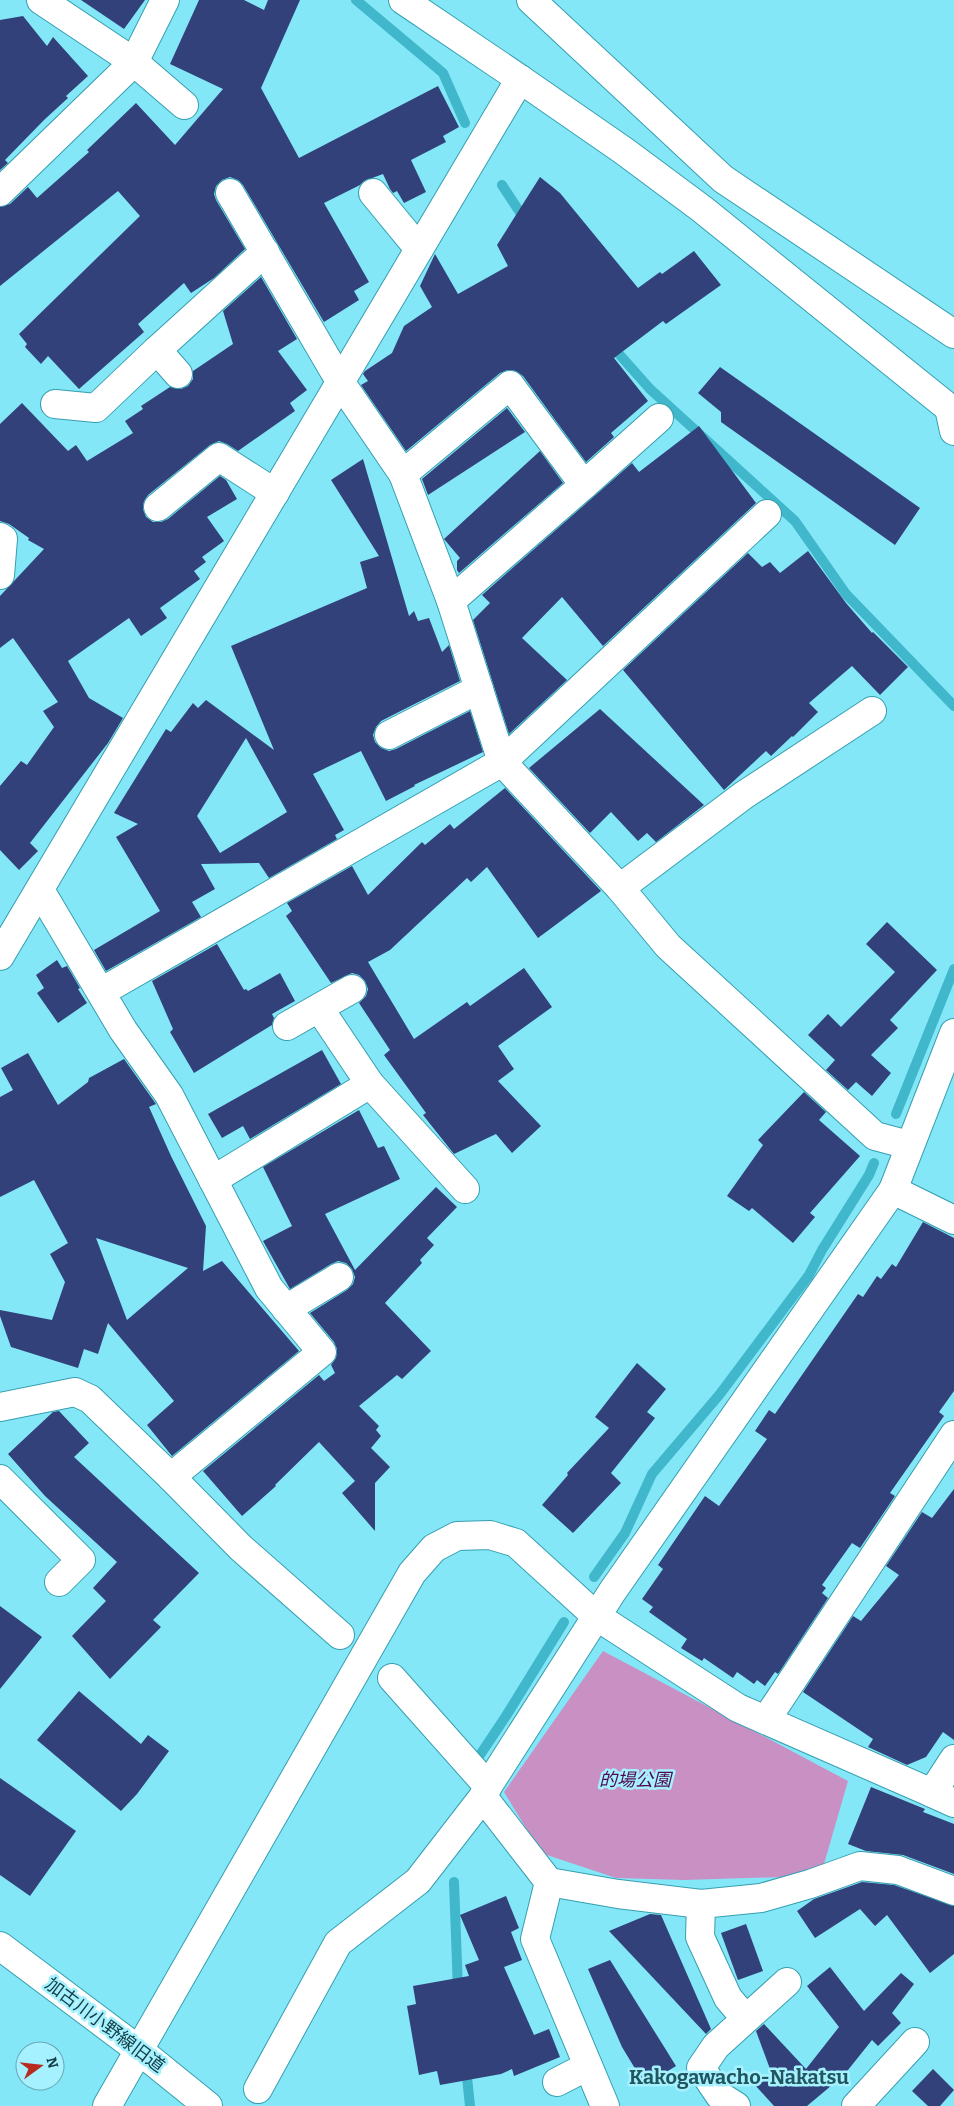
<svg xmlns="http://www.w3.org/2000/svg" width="954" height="2106" font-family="Bitter,'Noto Sans JP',serif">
	<rect width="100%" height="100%" fill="#84e7f8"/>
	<!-- green -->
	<polygon fill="#c990c4" points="603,1651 848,1781 824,1864 784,1877 684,1880 616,1878 541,1853 504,1792"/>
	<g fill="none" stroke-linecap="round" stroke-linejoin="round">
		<!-- stream -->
		<g stroke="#40b7ca" stroke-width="10">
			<polyline points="356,0 443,73 465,123"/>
			<polyline points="502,185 525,220"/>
			<polyline points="611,345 650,389 795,521 846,594 954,706"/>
			<polyline points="896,1114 954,969"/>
			<polyline points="594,1577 625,1533 652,1474 720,1394 809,1275 822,1250 869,1175 874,1163"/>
			<polyline points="476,1761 506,1716 564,1622"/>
			<polyline points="454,1882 458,1991"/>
			<polyline points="466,2068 470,2106"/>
		</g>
	</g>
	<!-- building -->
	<g fill="#324179" fill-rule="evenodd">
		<polygon points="81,0 145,0 124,29"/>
		<polygon points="199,0 244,0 264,10 268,0 300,0 261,88 299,158 438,86 459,127 443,136 446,142 411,160 426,192 404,203 397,191 393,193 390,189 383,174 364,181 360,185 324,203 369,282 354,291 359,300 324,322 243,185 238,180 230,177 222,180 216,186 214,194 216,200 245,249 214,278 191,293 184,283 138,324 144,332 79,389 48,356 41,364 25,347 27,344 19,334 140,216 118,191 0,286 0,207 10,204 28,187 37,198 89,152 87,150 136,103 175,145 223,89 170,64"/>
		<polygon points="23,16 47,46 53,37 88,76 66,96 68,98 44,120 5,160 8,163 0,170 0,20"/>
		<polygon points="540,177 560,193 638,288 660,272 662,274 694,251 721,285 666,324 663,321 614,358 648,401 611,433 614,437 586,462 523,376 516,371 508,370 500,373 406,451 361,385 368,381 363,374 365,371 392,353 404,326 432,307 420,286 435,254 458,294 508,266 497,245"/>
		<polygon points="261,277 297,339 278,351 307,390 290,403 295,411 238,451 227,444 219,441 210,445 148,495 144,501 143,509 146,517 153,522 161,522 168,519 220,476 226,480 237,499 207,517 224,541 202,557 206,562 194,571 200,579 160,608 167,618 141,636 129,618 68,661 89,698 123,718 108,743 30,843 38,851 19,870 0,850 0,786 21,761 27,765 54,727 43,711 58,702 13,638 0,648 0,596 44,549 28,540 29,538 9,524 0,521 0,424 22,403 68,451 76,445 87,461 133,433 125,421 143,409 141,406 170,387 181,389 188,386 193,379 193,371 233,344 223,311"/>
		<polygon points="720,367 920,508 895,545 721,422 721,412 698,393"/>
		<polygon points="507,408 525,432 428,495 422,479"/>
		<polygon points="699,426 756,503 603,646 562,597 522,638 567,680 509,734 473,620 490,603 482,595 632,463 639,472"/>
		<polygon points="540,451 563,483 459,573 457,570 457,561 460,558 444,539"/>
		<path d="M363,459L409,616L414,611L418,621L429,618L442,652L449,645L460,681L381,721L376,727L373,735L375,742L381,748L389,751L396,749L470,711L483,752L414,785L415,786L386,801L361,751L313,774L344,830L335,835L337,839L269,878L259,863L201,864L215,889L192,902L201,917L106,971L94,950L160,911L116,837L138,824L114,813L166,729L171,732L193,703L198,708L206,700L274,750L231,646L367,588L360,562L379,556L331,480ZM246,738L287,812L220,853L197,816Z"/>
		<polygon points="808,551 846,603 872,633 873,632 908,667 880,695 852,666 809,703 818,712 793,737 792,736 771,756 766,751 724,790 623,670 748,553 762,567 770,562 780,573"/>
		<polygon points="600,709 704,805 656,842 647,833 638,841 611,812 590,833 529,768"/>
		<polygon points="505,788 601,891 538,938 487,867 471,882 467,878 390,950 368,962 414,1039 467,1002 470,1006 524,968 552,1007 498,1046 514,1069 498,1081 541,1126 512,1153 496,1134 454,1154 423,1115 426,1113 384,1055 390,1050 359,1003 366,996 368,989 365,981 359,975 352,973 331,983 286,916 292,911 287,903 352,866 368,895 422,842 425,845 450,824 454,829"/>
		<polygon points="887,922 937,970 890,1020 898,1028 871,1055 891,1073 872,1096 856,1082 848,1090 826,1070 835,1060 808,1035 828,1014 841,1027 895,972 866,944"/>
		<polygon points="217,944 244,990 246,989 248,991 280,973 295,1001 272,1014 274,1018 272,1025 194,1073 170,1032 173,1029 152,981"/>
		<polygon points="57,960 62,968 67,966 80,988 78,989 87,1003 58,1023 37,993 44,988 36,975"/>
		<polygon points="322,1050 341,1084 250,1139 243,1126 222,1138 208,1114"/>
		<path d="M28,1053L58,1105L88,1082L89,1078L124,1059L156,1104L149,1107L171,1156L206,1226L203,1271L222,1261L299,1351L172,1456L147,1425L174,1401L108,1323L98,1354L84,1349L78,1368L11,1347L0,1316V1310L52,1320L65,1282L50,1254L68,1243L34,1180L0,1197V1097L13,1090L1,1068ZM96,1238L188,1268L127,1320Z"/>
		<polygon points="804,1092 826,1112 819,1120 860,1156 810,1213 815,1217 793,1243 752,1208 749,1211 727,1196 763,1145 758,1140"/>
		<polygon points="359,1110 378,1148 384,1146 400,1179 325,1214 355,1270 436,1187 457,1207 427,1238 434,1245 420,1260 422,1263 385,1303 431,1351 402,1379 397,1375 359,1406 379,1426 376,1430 381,1436 371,1448 390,1467 375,1483 375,1531 342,1493 355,1481 319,1442 275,1485 276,1486 242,1516 203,1471 319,1375 324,1381 335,1373 331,1365 336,1358 337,1349 334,1342 310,1313 347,1290 353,1284 355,1277 352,1269 346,1263 338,1261 331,1264 290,1289 263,1241 292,1226 263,1167"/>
		<polygon points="923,1222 954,1238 954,1391 939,1412 944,1416 890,1493 895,1496 860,1548 852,1543 822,1585 826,1588 822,1593 828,1598 778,1674 775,1672 765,1686 757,1680 754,1684 737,1672 733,1678 704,1658 702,1661 681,1648 687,1639 649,1612 653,1607 642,1599 663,1569 658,1565 705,1496 719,1506 767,1439 755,1431 769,1410 775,1414 858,1294 863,1297 877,1276 881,1279 892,1264 896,1267"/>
		<polygon points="637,1363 666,1389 647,1412 655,1418 611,1473 621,1483 573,1533 542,1505 568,1475 567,1473 609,1428 595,1417"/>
		<polygon points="59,1411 89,1443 74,1457 199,1573 153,1620 161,1627 110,1679 72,1636 106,1601 93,1588 117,1562 45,1496 8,1454 53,1412"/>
		<polygon points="954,1489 954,1740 943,1732 926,1757 907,1765 868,1747 873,1739 803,1692 853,1616 861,1621 899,1575 886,1566 922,1512 932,1518"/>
		<polygon points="0,1606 42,1637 0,1689"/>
		<polygon points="79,1691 141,1744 148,1735 169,1751 137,1794 121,1811 37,1740"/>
		<polygon points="0,1778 76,1831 30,1896 0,1875"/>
		<polygon points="871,1787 925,1809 923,1812 954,1824 954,1874 903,1855 866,1851 848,1844"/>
		<polygon points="862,1882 894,1885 954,1906 954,1954 930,1973 887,1915 875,1926 860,1909 815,1938 797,1911 814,1899"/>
		<polygon points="506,1896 519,1928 511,1932 522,1960 504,1967 534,2035 549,2029 560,2057 514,2076 512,2069 501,2074 440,2085 437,2071 419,2075 407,2006 416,2004 413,1986 469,1976 465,1965 479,1960 460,1915"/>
		<polygon points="650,1914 661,1915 711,2029 706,2034 609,1931"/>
		<polygon points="746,1924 763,1971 738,1980 721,1933"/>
		<polygon points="610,1960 676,2066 645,2085 622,2047 588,1969"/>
		<polygon points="830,1967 864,2011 901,1973 914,1984 892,2013 901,2023 878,2046 872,2040 844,2075 807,2106 774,2106 755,2085 773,2077 756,2031 764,2024 806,2069 839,2027 807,1986"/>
		<polygon points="933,2069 954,2090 940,2106 928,2106 912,2091"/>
	</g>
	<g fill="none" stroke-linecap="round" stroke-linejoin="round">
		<!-- minor casing -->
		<g stroke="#369faf" stroke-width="30">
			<g id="minor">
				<polyline points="41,0 134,62 184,105"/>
				<polyline points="403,0 520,79"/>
				<polyline points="531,0 723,179 954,334"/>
				<polyline points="0,192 134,62 165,0"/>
				<polyline points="230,193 341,383 403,474 451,601 502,762 620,888 668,946 875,1136 909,1145"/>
				<polyline points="373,193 419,249"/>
				<polyline points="157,350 178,374"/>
				<polyline points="55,404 96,408 157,350 265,252"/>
				<polyline points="403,474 510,385 584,485 451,601"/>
				<polyline points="584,485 659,418"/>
				<polyline points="158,507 219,457 275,493"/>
				<polyline points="0,537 3,539 0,575"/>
				<polyline points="389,735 479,689"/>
				<polyline points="620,888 744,795 872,711"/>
				<polyline points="40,890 123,1030 169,1095 269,1288 322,1352 171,1477"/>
				<polyline points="0,956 520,79 624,151 702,209 949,408 954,431"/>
				<polyline points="101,992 502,762 767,514"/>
				<polyline points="319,1008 370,1084 465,1189"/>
				<polyline points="287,1026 352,989"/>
				<polyline points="213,1180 370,1084"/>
				<polyline points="893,1190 954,1033"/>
				<polyline points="286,1309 339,1277"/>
				<polyline points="0,1407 75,1392 90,1399 171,1477 241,1548 340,1635"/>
				<polyline points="0,1479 81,1560 59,1582"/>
				<polyline points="392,1678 488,1786"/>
				<polyline points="766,1720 954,1435"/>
				<polyline points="932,1793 954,1803"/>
				<polyline points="483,1797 549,1882 535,1939 605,2106"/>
				<polyline points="549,1882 618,1894 701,1904 761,1898 810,1884 860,1866 898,1870 954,1891"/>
				<polyline points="701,1904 700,1937 728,1998 745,2018"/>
				<polyline points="0,1946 140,2051 208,2106"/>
				<polyline points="557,2082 588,2066"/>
				<polyline points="258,2089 338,1943 418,1881 483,1797 488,1786 612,1592 893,1190 954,1220"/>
				<polyline points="107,2106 412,1573 434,1548 457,1536 490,1535 516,1543 596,1616 738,1708 932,1793 954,1759"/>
				<polyline points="736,2106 720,2096 701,2068 716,2046 787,1982"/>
				<polyline points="856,2106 915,2042"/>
			</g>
		</g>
		<!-- minor -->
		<use href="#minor" stroke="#fff" stroke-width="28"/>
	</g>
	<g text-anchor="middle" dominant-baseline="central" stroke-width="5" stroke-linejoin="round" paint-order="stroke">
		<!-- park labels -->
		<g font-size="18" font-style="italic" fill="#52094f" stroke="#a5f1ff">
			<text x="635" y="1780">的場公園</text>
		</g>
		<!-- street labels -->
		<g font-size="18" fill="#123d44" stroke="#a5f1ff">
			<text transform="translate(105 2025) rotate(37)">加古川小野線旧道</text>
		</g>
		<!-- quarter labels -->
		<g font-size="20" font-weight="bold" fill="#21565f" stroke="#a5f1ff">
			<text x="739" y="2077">Kakogawacho-Nakatsu</text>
		</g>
	</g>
	<!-- north arrow -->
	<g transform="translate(40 2066) rotate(75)"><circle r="24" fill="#a5f1ff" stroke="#6aa9b4"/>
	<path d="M0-4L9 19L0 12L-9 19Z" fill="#b92b1e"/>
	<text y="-8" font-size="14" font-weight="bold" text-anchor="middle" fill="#123d44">N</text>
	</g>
</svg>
